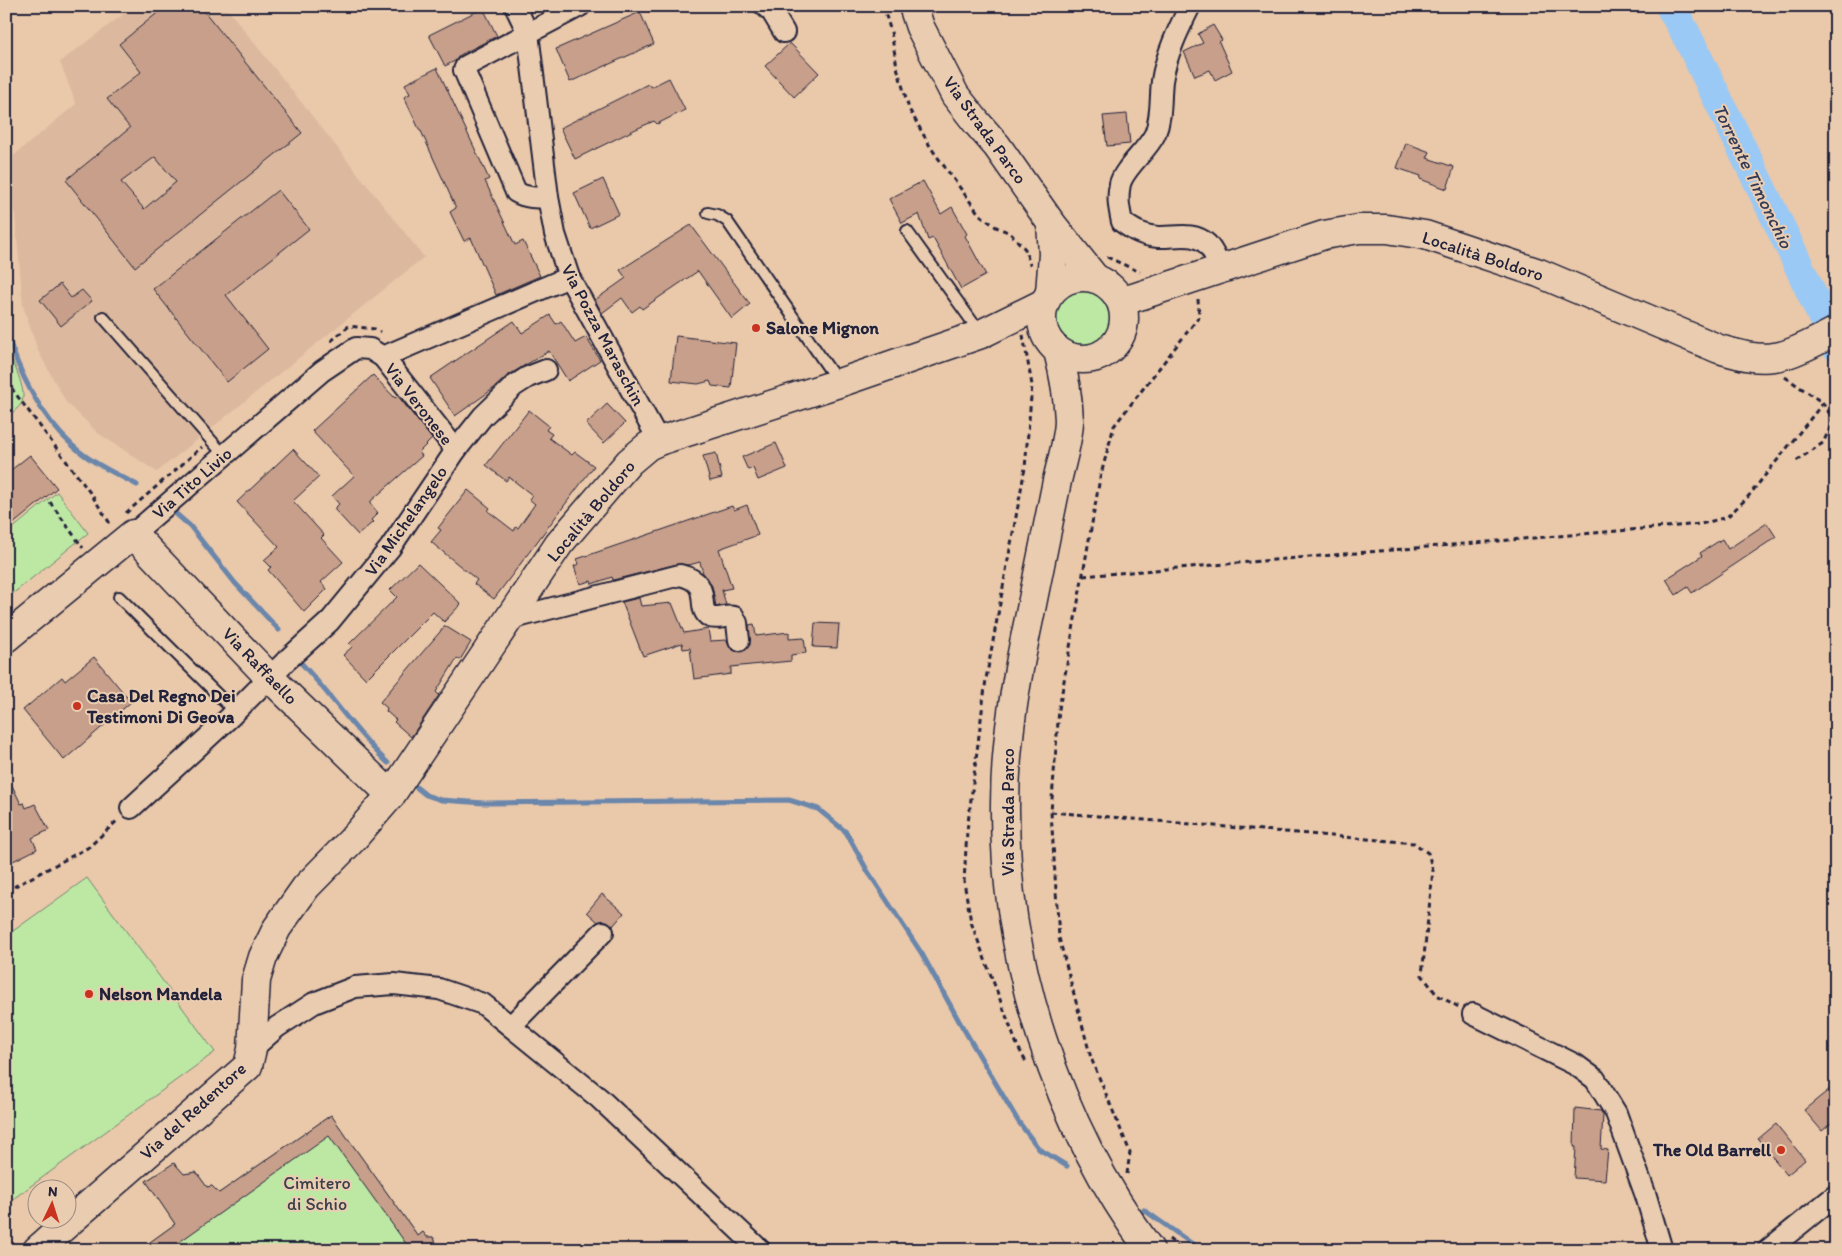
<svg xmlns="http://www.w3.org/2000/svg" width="1842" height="1256" font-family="Itim,sans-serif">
	<rect width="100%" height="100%" fill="#eac8aa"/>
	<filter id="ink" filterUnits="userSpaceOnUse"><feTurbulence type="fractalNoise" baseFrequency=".02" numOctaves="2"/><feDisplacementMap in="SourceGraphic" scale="10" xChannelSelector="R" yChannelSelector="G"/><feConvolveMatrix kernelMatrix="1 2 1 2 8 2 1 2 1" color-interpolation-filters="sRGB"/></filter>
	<g filter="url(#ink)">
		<!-- built -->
		<polygon fill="#dcb99e" points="134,6 225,6 424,257 157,472 98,433 66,402 38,351 23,306 15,213 6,198 6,162 76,104 60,62"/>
		<!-- green -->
		<g fill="#bde8a4" stroke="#708570">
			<circle cx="1083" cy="318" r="28"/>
			<path d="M6,346C11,359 29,392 21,404C18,409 11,413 6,417Z"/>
			<polygon points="57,492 88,533 6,599 6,534"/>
			<polygon points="87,878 215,1052 6,1204 6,936"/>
			<polygon points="331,1115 418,1236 423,1232 427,1237 433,1237 435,1240 434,1245 437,1249 446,1250 139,1250 175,1224 146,1181 174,1163 184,1174 196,1172 207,1187 212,1186 219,1193"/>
		</g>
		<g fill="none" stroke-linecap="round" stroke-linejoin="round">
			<!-- stream -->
			<g stroke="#6a86ab" stroke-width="5">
				<path d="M6,330C18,371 40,416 72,445C90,462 115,473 137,485"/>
				<polyline points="175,513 190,526 235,583 279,630"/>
				<path d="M302,664C332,696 356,733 388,763"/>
				<polyline points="411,783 426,795 441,800 484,803 789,800 818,809 846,832 867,870 922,954 959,1021 1018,1121 1039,1149 1067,1166"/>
				<polyline points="1144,1210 1201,1250"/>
			</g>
			<!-- river -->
			<polyline stroke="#9ac9f5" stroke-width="30" points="1670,6 1686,34 1790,247 1836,346"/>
		</g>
		<!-- building -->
		<g fill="#c79f8a" stroke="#22223b" fill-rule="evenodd">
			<path d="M166,6H200L302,133L135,267L66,180L130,128L107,99L141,72L119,44ZM155,157L176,182L144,209L121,182Z"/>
			<polygon points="483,8 497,36 460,55 455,61 445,66 429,35"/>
			<polygon points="640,12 654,44 570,82 556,49"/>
			<polygon points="1213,25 1222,40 1219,42 1232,71 1215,80 1210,70 1195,76 1184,52 1203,43 1198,34"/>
			<polygon points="790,43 819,73 794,97 765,66"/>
			<polygon points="437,68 489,179 485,181 515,245 523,241 540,276 496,295 471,238 464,241 450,212 456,208 421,131 420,131 404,97 410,94 405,84"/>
			<polygon points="669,78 685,110 657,124 654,121 636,129 575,159 560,128 648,84 651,87"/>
			<polygon points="1127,114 1130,144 1107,146 1103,116"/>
			<polygon points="1406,143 1430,152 1427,158 1454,167 1447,189 1420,179 1421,176 1397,168"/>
			<polygon points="603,179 619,214 590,228 574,193"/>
			<polygon points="923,181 941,214 952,207 967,234 965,236 986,275 961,289 933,238 928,240 919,214 902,223 889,199"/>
			<polygon points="278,190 309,229 226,295 268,349 227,382 153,289"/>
			<polygon points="691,225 750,304 732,319 698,271 642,309 640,306 632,312 622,298 602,313 595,300 626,278 620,270"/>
			<polygon points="60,284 71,298 82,290 92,301 61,326 40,300"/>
			<polygon points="550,315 556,324 561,321 575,343 586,337 600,360 568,381 549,351 507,376 493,389 455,416 430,378 514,321 522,333"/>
			<polygon points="676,336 736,343 731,388 712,386 710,381 698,384 671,381"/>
			<polygon points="373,375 395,398 398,396 432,439 419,452 422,456 371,501 370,503 378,513 371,520 373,522 358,535 334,509 339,504 332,496 354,476 312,431"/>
			<polygon points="607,404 625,423 604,443 586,424"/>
			<polygon points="529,410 549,426 546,430 552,434 549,438 572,455 575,452 594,466 494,599 474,584 477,580 431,542 441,530 438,528 468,490 490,508 488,511 514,531 516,527 518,528 535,504 529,499 532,495 509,477 506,481 486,465"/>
			<polygon points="776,443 787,468 758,480 753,468 748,470 742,457"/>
			<polygon points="293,449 319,477 293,501 324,535 321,538 343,562 321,582 327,589 304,612 268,570 271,567 264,560 279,547 237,502"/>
			<polygon points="716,453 722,478 710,481 703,456"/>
			<polygon points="30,455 57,488 6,530 6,474"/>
			<polygon points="747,505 758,535 719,549 732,588 722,590 726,605 716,606 712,586 703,573 700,562 689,565 677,564 613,580 612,577 592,584 591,581 580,584 574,566 579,564 577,559 732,506 734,510"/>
			<polygon points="1767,523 1776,537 1692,593 1688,587 1676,595 1666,579 1702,556 1700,553 1722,539 1728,549"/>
			<polygon points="418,563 461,604 444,622 433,612 366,679 343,655 352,647 349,644 397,597 390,590"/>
			<polygon points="639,598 641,606 672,603 684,633 708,629 710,641 727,640 729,647 735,651 741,652 746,650 750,645 749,625 754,624 756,636 789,632 789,639 804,638 806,653 791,655 791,661 731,667 731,674 694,679 690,648 683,649 682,643 643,656 622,602"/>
			<polygon points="815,623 839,624 837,648 813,647"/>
			<polygon points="445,626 471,642 460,660 457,658 436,692 439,695 411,737 394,722 396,720 386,711 387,708 380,702"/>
			<polygon points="94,657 131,702 64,760 23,710 62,677 65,681"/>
			<polygon points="6,773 21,804 24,803 26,808 35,804 49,830 32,838 37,849 11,862 6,852"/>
			<polygon points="602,894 624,913 613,926 606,921 598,922 587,912"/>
			<polygon points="1836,1084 1836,1119 1822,1131 1804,1110"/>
			<polygon points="1575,1108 1601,1111 1603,1115 1601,1149 1608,1150 1605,1180 1574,1178 1576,1147 1574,1147"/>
			<polygon points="331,1115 418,1236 423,1232 427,1237 433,1237 440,1250 401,1250 407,1245 329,1136 168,1250 139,1250 175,1224 146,1181 174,1163 184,1174 196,1172 207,1187 212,1186 219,1193"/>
			<polygon points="1776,1124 1805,1160 1787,1175 1758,1139"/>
		</g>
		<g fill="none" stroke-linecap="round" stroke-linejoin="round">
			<!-- lane casing -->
			<g stroke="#22223b" stroke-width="14">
				<g id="lane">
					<polyline points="708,213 717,215 727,221 838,382"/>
					<polyline points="907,231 981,334"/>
					<polyline points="103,317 224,455"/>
					<polyline points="119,597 235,712"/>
				</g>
			</g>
			<!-- street casing -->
			<g stroke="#22223b" stroke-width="24">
				<g id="street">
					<polyline points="515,6 528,33 548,197 555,234 569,277 659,441"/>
					<polyline points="765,6 772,12 784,32"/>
					<path d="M1190,6C1178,30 1166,55 1162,81C1160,99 1162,117 1155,134C1147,151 1124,168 1120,184C1117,198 1119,208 1122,222C1133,230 1143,236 1158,237C1174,238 1193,231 1207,244C1213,250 1217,261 1221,268"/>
					<path d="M548,197C536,198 526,198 516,192L464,70L466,66L580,6"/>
					<polyline points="383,357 569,277"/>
					<polyline points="133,534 322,371 356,348 370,349 383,357 456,450"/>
					<path d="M510,619L680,575C715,583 694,608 710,617C717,620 726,615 734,617L737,623L739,640"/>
					<polyline points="131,808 229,718 287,660 330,621 390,548 456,450 483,416 514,386 528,377 546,370"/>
					<polyline points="1473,1014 1576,1065 1595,1079 1616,1113 1646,1196 1662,1250"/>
					<polyline points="511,1026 603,932"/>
					<polyline points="252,1049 277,1027 314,1003 355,987 394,984 439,989 483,1004 599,1098 760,1250"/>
					<polyline points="1768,1250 1836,1195"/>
				</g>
			</g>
			<!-- secondary casing -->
			<g stroke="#22223b" stroke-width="31">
				<g id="secondary">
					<polyline points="913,6 920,27 955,95 977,123 997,146 1051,223 1095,278"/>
					<circle cx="1083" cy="318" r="41"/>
					<polyline points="1050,293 1053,254 1051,223"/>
					<path d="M1121,300L1133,298L1324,235L1359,229H1387L1425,235L1539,273L1719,349C1737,354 1755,360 1774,357C1790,356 1821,339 1836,331"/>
					<path d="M1058,351C1064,374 1068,397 1069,420C1069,438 1061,463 1057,481C1048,527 1038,573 1029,619C1016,680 1005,742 1005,805C1004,962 1057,1124 1150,1250"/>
					<polyline points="6,638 133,534 270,678 391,795"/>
					<polyline points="37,1250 248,1066 252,1049 256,980 263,957 277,928 306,887 352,840 391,795 559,544 629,462 648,446 659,441 839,383 981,334 1044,303"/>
				</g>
			</g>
			<!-- path -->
			<g stroke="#22223b" stroke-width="3" stroke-dasharray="5 4" stroke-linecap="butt">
				<polyline points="883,6 891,32 897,67 909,109 931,148 979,214 996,227 1010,233 1025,249 1030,265"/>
				<polyline points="1107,257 1140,272"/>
				<polyline points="1023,335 1032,385 1025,468 986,679 967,831 964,882 971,922 1017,1045 1026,1062"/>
				<polyline points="331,341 349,326 375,329 380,332"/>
				<polyline points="1785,377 1823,403 1831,416 1830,428 1823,443 1796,461"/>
				<polyline points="6,381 91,494 111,525"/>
				<polyline points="50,502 83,548"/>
				<polyline points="126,513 202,447"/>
				<polyline points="1083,576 1701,524 1727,517 1747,498 1823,403"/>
				<polyline points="1051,812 1414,843 1428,853 1433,871 1422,975 1437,995 1459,1007"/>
				<polyline points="6,891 89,847 119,819"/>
				<polyline points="1127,1174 1130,1152 1091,1058 1059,938 1051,812 1059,709 1100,478 1114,426 1199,317 1198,299"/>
				<polyline points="1169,1239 1182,1250"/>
			</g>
			<!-- lane -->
			<use href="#lane" stroke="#eacdb1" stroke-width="10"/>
			<!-- street -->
			<use href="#street" stroke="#eacdb1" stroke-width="20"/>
			<!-- secondary -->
			<use href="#secondary" stroke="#eacdb1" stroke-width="28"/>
		</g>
	</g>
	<!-- markers -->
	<g fill="#c8321e" stroke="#eacdb1" stroke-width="2">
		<circle cx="756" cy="328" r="5"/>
		<circle cx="77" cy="706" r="5"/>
		<circle cx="89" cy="994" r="5"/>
		<circle cx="1781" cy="1150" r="5"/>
	</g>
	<g text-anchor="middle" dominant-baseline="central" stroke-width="4" stroke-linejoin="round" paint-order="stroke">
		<!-- street labels -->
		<g font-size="18" fill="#22223b" stroke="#eacdb1">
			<text transform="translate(985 130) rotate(54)">Via Strada Parco</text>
			<text transform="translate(1483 256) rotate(18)">Località Boldoro</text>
			<text transform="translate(603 335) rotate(62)">Via Pozza Maraschin</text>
			<text transform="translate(419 404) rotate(52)">Via Veronese</text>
			<text transform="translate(192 483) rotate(-41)">Via Tito Livio</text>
			<text transform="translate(591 511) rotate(-50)">Località Boldoro</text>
			<text transform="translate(406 521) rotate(-55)">Via Michelangelo</text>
			<text transform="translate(260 666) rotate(46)">Via Raffaello</text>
			<text transform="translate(1008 812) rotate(-90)">Via Strada Parco</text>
			<text transform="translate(193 1111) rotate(-42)">Via del Redentore</text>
		</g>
		<!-- poi labels -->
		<g font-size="18" font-weight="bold" fill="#22223b" stroke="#eacdb1" text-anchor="start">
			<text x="766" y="328">Salone Mignon</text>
			<text x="87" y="696">Casa Del Regno Dei<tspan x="87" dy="21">Testimoni Di Geova</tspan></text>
			<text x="99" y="994">Nelson Mandela</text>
			<text x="1771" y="1150" text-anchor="end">The Old Barrell</text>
		</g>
		<!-- park labels -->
		<g font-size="18" fill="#39404b" stroke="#eacdb1">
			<text x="317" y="1183">Cimitero<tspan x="317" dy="21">di Schio</tspan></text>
		</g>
		<!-- water labels -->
		<g font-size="19" font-style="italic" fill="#343b57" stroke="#eacdb1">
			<text transform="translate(1753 176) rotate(64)">Torrente Timonchio</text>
		</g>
	</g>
	<!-- margin -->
	<rect width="1842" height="1256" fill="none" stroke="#eacdb1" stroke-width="25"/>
	<rect x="12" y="12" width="1817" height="1231" fill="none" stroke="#22223b" stroke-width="2" filter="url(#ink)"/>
	<!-- north arrow -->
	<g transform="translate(52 1204) rotate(4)"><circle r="24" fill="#eacdb1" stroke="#9a8982"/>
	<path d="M0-4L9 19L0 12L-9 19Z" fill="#c8321e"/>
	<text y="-8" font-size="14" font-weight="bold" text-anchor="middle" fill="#22223b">N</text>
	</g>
</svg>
